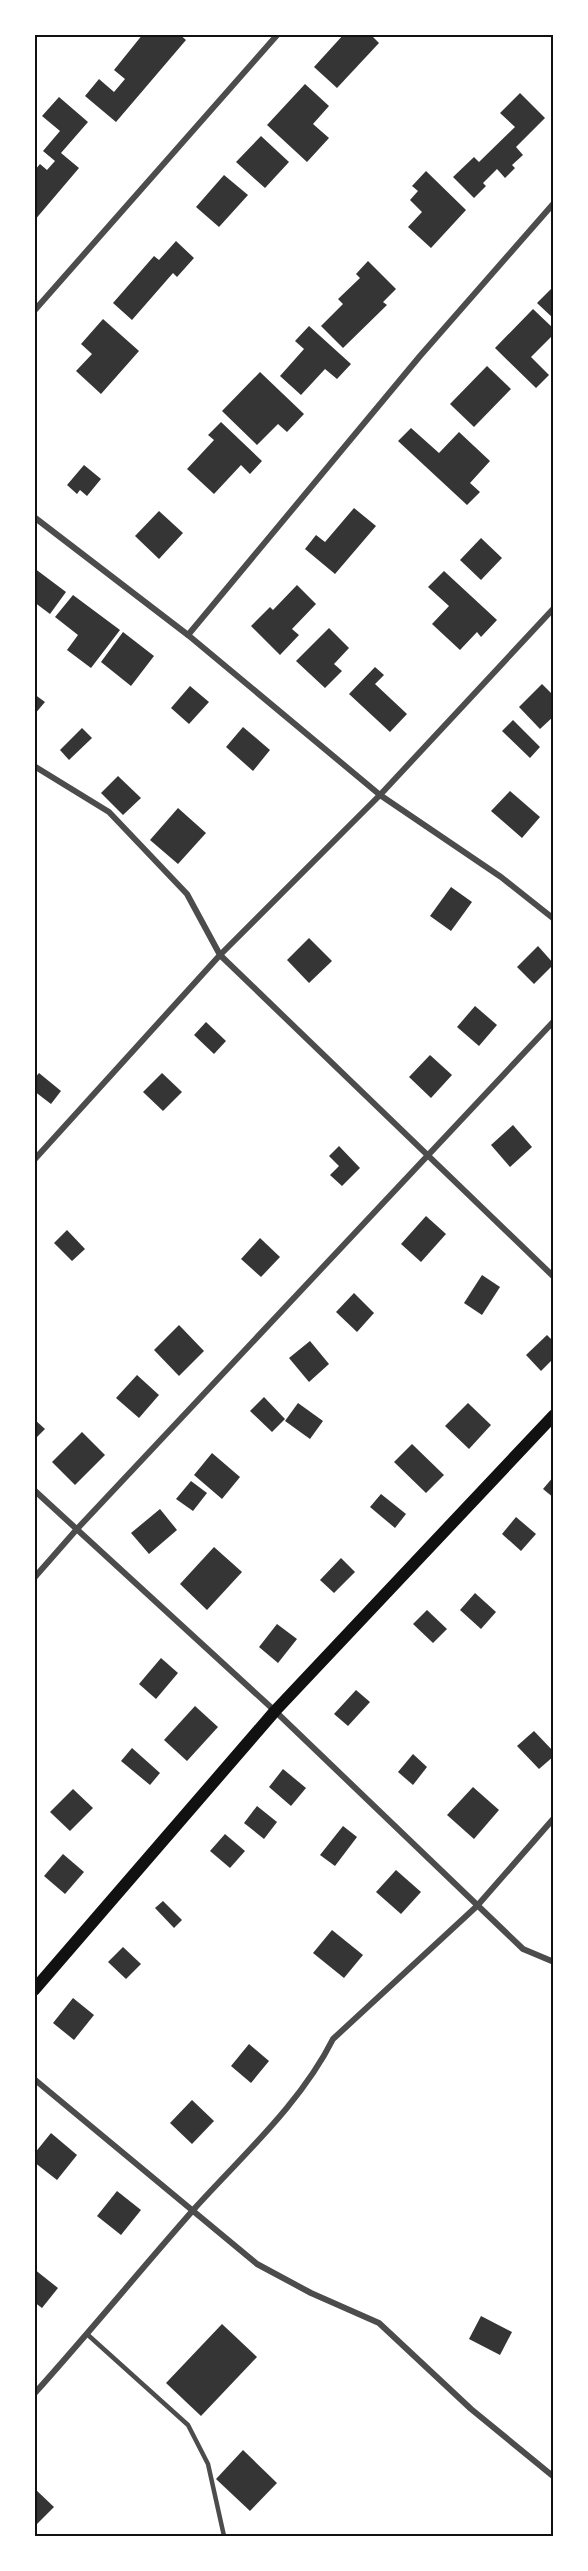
<svg xmlns="http://www.w3.org/2000/svg" width="588" height="2571" font-family="Arial,sans-serif">
	<rect width="100%" height="100%" fill="#fff"/>
	<!-- building -->
	<g fill="#353535">
		<polygon points="143,34 179,34 186,40 116,122 85,96 99,79 114,92 125,79 114,70"/>
		<polygon points="344,34 370,34 379,43 337,88 314,67"/>
		<polygon points="305,84 329,106 313,124 329,138 307,162 267,125"/>
		<polygon points="520,93 545,118 516,147 523,155 512,165 515,168 505,178 497,169 483,183 486,186 474,198 453,177 474,157 479,162 515,127 500,113"/>
		<polygon points="59,97 88,122 61,153 79,168 34,221 34,171 40,164 47,170 55,161 43,151 60,131 42,116"/>
		<polygon points="261,136 289,162 265,188 236,162"/>
		<polygon points="426,171 466,210 431,248 408,227 422,212 410,200 418,191 412,186"/>
		<polygon points="224,175 248,195 219,227 196,207"/>
		<polygon points="176,241 194,258 177,277 173,273 132,320 113,303 154,256 159,260"/>
		<polygon points="368,261 396,289 383,302 387,305 343,348 321,326 343,304 338,299 360,278 356,274"/>
		<polygon points="554,286 554,319 537,303"/>
		<polygon points="533,309 554,329 554,334 531,357 549,375 536,388 495,348"/>
		<polygon points="103,319 139,351 101,394 76,371 92,354 81,344"/>
		<polygon points="309,326 351,364 337,379 325,369 301,395 280,376 304,349 295,341"/>
		<polygon points="487,366 511,389 474,427 450,404"/>
		<polygon points="260,372 304,414 287,432 278,424 257,445 222,411"/>
		<polygon points="221,422 262,461 250,474 241,465 214,494 187,469 214,440 208,435"/>
		<polygon points="411,428 439,453 459,432 490,461 470,483 480,492 467,505 398,441"/>
		<polygon points="84,465 101,479 87,496 80,490 77,494 67,485"/>
		<polygon points="354,508 376,526 335,574 305,549 316,535 325,542"/>
		<polygon points="159,511 183,533 159,559 135,536"/>
		<polygon points="481,538 502,558 481,580 460,560"/>
		<polygon points="34,568 66,592 50,614 34,602"/>
		<polygon points="444,571 497,620 481,637 477,632 460,650 432,624 449,606 428,587"/>
		<polygon points="297,585 316,604 292,629 299,635 280,655 251,626 270,607 273,610"/>
		<polygon points="73,595 120,630 91,668 67,650 78,635 55,617"/>
		<polygon points="329,628 349,648 334,664 342,671 325,688 296,661"/>
		<polygon points="123,632 154,656 131,686 101,662"/>
		<polygon points="375,667 384,675 375,684 407,714 390,732 349,694"/>
		<polygon points="542,684 554,696 554,716 540,729 519,707"/>
		<polygon points="190,686 209,702 189,724 171,708"/>
		<polygon points="34,694 45,702 34,715"/>
		<polygon points="513,720 540,747 530,758 502,731"/>
		<polygon points="243,727 270,750 253,771 226,747"/>
		<polygon points="82,728 92,738 69,760 60,750"/>
		<polygon points="118,776 141,798 123,815 101,793"/>
		<polygon points="510,791 540,817 522,838 491,811"/>
		<polygon points="178,808 206,833 178,864 150,840"/>
		<polygon points="451,887 472,902 451,931 430,916"/>
		<polygon points="309,938 332,961 309,983 287,960"/>
		<polygon points="538,946 554,964 534,984 517,967"/>
		<polygon points="475,1006 497,1025 479,1046 457,1027"/>
		<polygon points="206,1022 226,1041 214,1054 194,1035"/>
		<polygon points="430,1055 452,1075 431,1098 409,1077"/>
		<polygon points="39,1073 61,1091 51,1104 34,1091 34,1079"/>
		<polygon points="162,1073 182,1092 163,1111 143,1092"/>
		<polygon points="513,1125 532,1147 510,1167 491,1145"/>
		<polygon points="339,1146 360,1168 342,1186 330,1175 339,1166 329,1156"/>
		<polygon points="426,1216 446,1234 421,1262 401,1244"/>
		<polygon points="67,1230 85,1249 72,1261 54,1243"/>
		<polygon points="260,1238 280,1257 261,1277 241,1259"/>
		<polygon points="482,1275 500,1287 482,1315 464,1303"/>
		<polygon points="354,1293 374,1313 357,1332 336,1312"/>
		<polygon points="179,1325 204,1351 179,1376 154,1350"/>
		<polygon points="547,1335 554,1342 554,1358 541,1371 526,1355"/>
		<polygon points="310,1341 329,1364 309,1382 289,1358"/>
		<polygon points="137,1375 159,1395 139,1418 116,1398"/>
		<polygon points="264,1397 285,1419 272,1432 250,1411"/>
		<polygon points="298,1403 323,1421 310,1439 285,1421"/>
		<polygon points="468,1403 491,1425 469,1449 445,1426"/>
		<polygon points="34,1419 45,1429 34,1440"/>
		<polygon points="82,1432 105,1455 75,1485 52,1462"/>
		<polygon points="412,1444 444,1475 426,1493 394,1462"/>
		<polygon points="212,1453 240,1477 222,1499 194,1475"/>
		<polygon points="554,1476 554,1498 543,1489"/>
		<polygon points="191,1481 207,1493 193,1511 176,1499"/>
		<polygon points="381,1494 406,1514 395,1528 370,1507"/>
		<polygon points="160,1509 177,1530 149,1554 131,1533"/>
		<polygon points="516,1517 536,1534 521,1551 502,1534"/>
		<polygon points="214,1547 242,1572 207,1610 180,1584"/>
		<polygon points="341,1558 355,1572 334,1593 320,1580"/>
		<polygon points="475,1593 496,1612 481,1629 460,1610"/>
		<polygon points="427,1610 447,1629 433,1643 413,1624"/>
		<polygon points="277,1624 297,1639 278,1663 259,1647"/>
		<polygon points="161,1658 178,1673 156,1699 139,1684"/>
		<polygon points="356,1690 370,1702 348,1726 334,1714"/>
		<polygon points="195,1706 218,1727 187,1761 164,1740"/>
		<polygon points="534,1731 554,1752 554,1756 539,1769 517,1746"/>
		<polygon points="132,1748 160,1773 150,1785 121,1761"/>
		<polygon points="413,1754 427,1767 413,1785 398,1772"/>
		<polygon points="283,1769 306,1788 291,1806 269,1787"/>
		<polygon points="473,1787 499,1810 474,1839 447,1815"/>
		<polygon points="73,1789 93,1808 70,1831 50,1812"/>
		<polygon points="257,1806 277,1822 264,1839 244,1823"/>
		<polygon points="343,1826 357,1837 335,1866 320,1855"/>
		<polygon points="225,1834 245,1851 230,1868 210,1851"/>
		<polygon points="63,1854 84,1872 65,1894 44,1876"/>
		<polygon points="396,1870 421,1892 401,1914 376,1892"/>
		<polygon points="163,1901 182,1920 174,1928 155,1908"/>
		<polygon points="332,1930 363,1955 344,1978 313,1953"/>
		<polygon points="123,1947 141,1964 126,1979 108,1962"/>
		<polygon points="73,1998 94,2015 74,2040 53,2023"/>
		<polygon points="249,2044 269,2061 251,2083 231,2066"/>
		<polygon points="192,2100 214,2121 192,2144 170,2123"/>
		<polygon points="51,2133 77,2155 57,2180 34,2162 34,2154"/>
		<polygon points="117,2191 141,2210 121,2235 97,2216"/>
		<polygon points="34,2269 58,2288 42,2308 34,2302"/>
		<polygon points="481,2316 512,2332 500,2355 469,2339"/>
		<polygon points="222,2324 257,2357 201,2416 166,2383"/>
		<polygon points="243,2450 277,2483 250,2511 216,2479"/>
		<polygon points="34,2488 54,2507 34,2527"/>
	</g>
	<g fill="none" stroke-linecap="round" stroke-linejoin="round">
		<!-- service -->
		<polyline stroke="#4c4c4c" stroke-width="4.5" points="88,2335 188,2425 208,2464 224,2536"/>
		<!-- minor -->
		<g stroke="#4c4c4c" stroke-width="6">
			<polyline points="34,311 278,34"/>
			<polyline points="34,517 188,635 380,795 501,877 554,919"/>
			<polyline points="188,635 420,356 554,203"/>
			<polyline points="34,766 109,812 187,894 220,955 554,1277"/>
			<polyline points="34,1160 220,955 380,795 554,608"/>
			<polyline points="34,1490 275,1711 523,1949 554,1962"/>
			<polyline points="34,1578 77,1529 554,1021"/>
			<polyline points="34,2079 257,2264 311,2293 379,2323 471,2409 554,2477"/>
			<path d="M34,2394C89,2333 141,2269 195,2208C243,2155 301,2103 333,2039L477,1906L554,1818"/>
		</g>
		<!-- secondary -->
		<polyline stroke="#111" stroke-width="12" points="34,1990 275,1711 554,1415"/>
	</g>
	<!-- border -->
	<rect width="588" height="2571" fill="none" stroke="#ffffff" stroke-width="72"/>
	<rect x="36" y="36" width="516" height="2499" fill="none" stroke="#111" stroke-width="2"/>
</svg>
